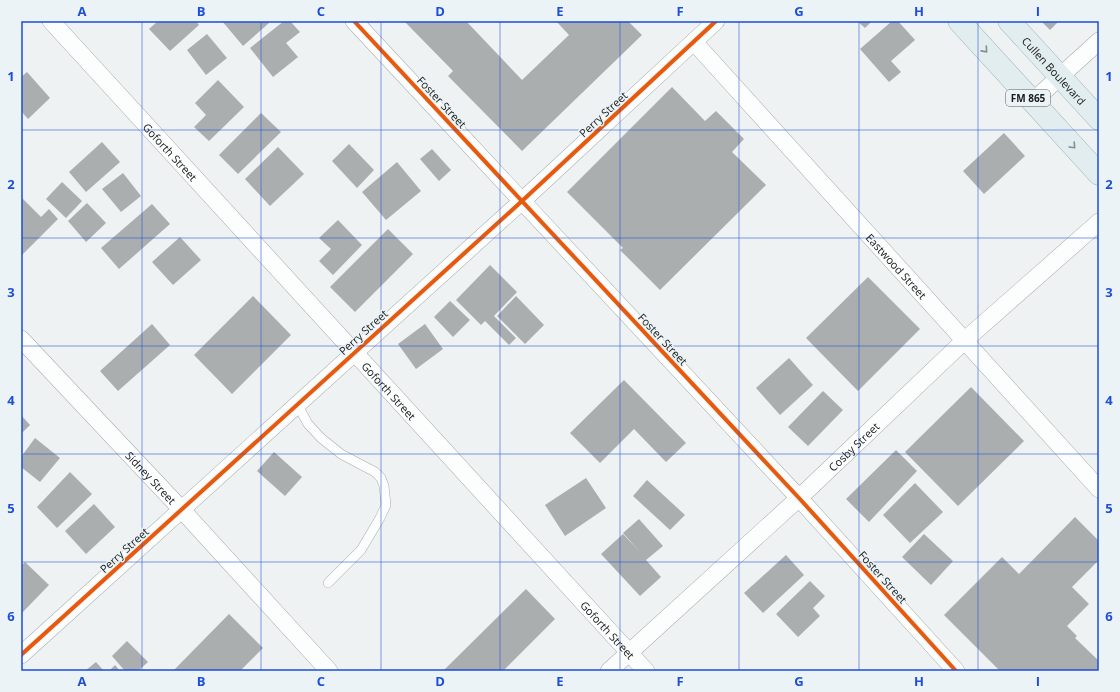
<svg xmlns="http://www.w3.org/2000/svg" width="1120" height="692" font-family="'Open Sans',sans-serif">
	<rect width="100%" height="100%" fill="#eef2f3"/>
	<!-- building -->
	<g fill="#abaeaf">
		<polygon points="158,21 196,21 199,25 170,51 149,29"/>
		<polygon points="222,21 268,21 269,23 243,46"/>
		<polygon points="284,21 290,21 300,32 286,43 298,57 273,77 250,48"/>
		<polygon points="404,21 466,21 522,80 569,35 556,21 628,21 642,35 522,151 448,76 453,71"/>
		<polygon points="857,21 872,21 865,28"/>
		<polygon points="892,21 898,21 915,40 891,61 901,72 889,82 860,49"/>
		<polygon points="1041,21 1059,21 1050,30"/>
		<polygon points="207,34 227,58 206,75 187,50"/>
		<polygon points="27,72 50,98 28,119 21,111 21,77"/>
		<polygon points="218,80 244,107 209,141 194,127 206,115 195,103"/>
		<polygon points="672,87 705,121 716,111 744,139 732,152 766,185 660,290 620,250 623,248 567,192"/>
		<polygon points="261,113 281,132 238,174 219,155"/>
		<polygon points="1004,133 1025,156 984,194 963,171"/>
		<polygon points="102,142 120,162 86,192 69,172"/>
		<polygon points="349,144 374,170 357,188 332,161"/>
		<polygon points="278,147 304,174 270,206 245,179"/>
		<polygon points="432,149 451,170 439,181 420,159"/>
		<polygon points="397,162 421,191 386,220 362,192"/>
		<polygon points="123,173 141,196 121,212 102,189"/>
		<polygon points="62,182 82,201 66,218 46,199"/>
		<polygon points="22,198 41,217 49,209 58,219 21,256 21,199"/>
		<polygon points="87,203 106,223 86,242 68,221"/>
		<polygon points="152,204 170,224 119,269 101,248"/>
		<polygon points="338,220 362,245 333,275 319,261 331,249 319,238"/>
		<polygon points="388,229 413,254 355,312 330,287"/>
		<polygon points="180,237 201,260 173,285 152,262"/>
		<polygon points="490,265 517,292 494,316 516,338 509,345 485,321 481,325 456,300"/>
		<polygon points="868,277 920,329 858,391 806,338"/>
		<polygon points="253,296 291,335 232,394 194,355"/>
		<polygon points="516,296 544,325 525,344 497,316"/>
		<polygon points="450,301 470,320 453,337 434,317"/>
		<polygon points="152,324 170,345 118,391 100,371"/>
		<polygon points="425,324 443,349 416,369 398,344"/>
		<polygon points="789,358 813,385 780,415 756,388"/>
		<polygon points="624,380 686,443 666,462 634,429 600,463 570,433"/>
		<polygon points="971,387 1024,441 958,506 905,452"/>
		<polygon points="823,391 843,410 808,446 788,427"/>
		<polygon points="21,415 30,425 21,434"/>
		<polygon points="35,438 60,458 40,482 21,467 21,457"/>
		<polygon points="896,450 917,471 869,522 846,499"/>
		<polygon points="274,452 302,477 285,496 257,471"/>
		<polygon points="70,472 92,494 57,528 37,507"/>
		<polygon points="586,478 606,508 565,536 545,505"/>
		<polygon points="647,480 685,515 670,530 633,496"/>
		<polygon points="915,483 943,512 910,543 883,515"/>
		<polygon points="94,504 115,527 86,554 65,531"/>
		<polygon points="1075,517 1099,541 1099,560 1072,587 1089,604 1067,626 1077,636 1075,638 1099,661 1099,671 1000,671 944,615 1002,557 1019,574"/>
		<polygon points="639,519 663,546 646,560 661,577 640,596 601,554 623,534 640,552 623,533"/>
		<polygon points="924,534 953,561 931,585 902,557"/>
		<polygon points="786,555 804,575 763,613 744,593"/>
		<polygon points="25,562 49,585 21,614 21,566"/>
		<polygon points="810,581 825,596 813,608 820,616 798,637 776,614"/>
		<polygon points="526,589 555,619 503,671 443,671"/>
		<polygon points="229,614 263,648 240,671 173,671"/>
		<polygon points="127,641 148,662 138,671 125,671 112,656"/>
		<polygon points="96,662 104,671 85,671"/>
		<polygon points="115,665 120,671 109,671"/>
	</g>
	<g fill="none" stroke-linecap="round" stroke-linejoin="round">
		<!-- service casing -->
		<g stroke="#aaadae" stroke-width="10">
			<polyline id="service" points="297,404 308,424 321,438 341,454 375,472 381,478 384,486 386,505 380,518 361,550 328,583"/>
		</g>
		<!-- minor casing -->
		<g stroke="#aaadae" stroke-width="18">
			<g id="minor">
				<path id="s1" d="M51,21L646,671"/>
				<polyline points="354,21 799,498 956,671"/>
				<path id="s2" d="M694,42L1099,489"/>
				<polyline points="1032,102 1099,41"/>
				<path id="s3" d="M21,339L182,510L329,671"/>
				<polyline points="21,655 522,201 716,21"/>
				<path id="s4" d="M609,671L799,498L964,341L1099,222"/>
			</g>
		</g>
		<!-- primary casing -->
		<g stroke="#9eb1b6" stroke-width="23">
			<g id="primary">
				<polyline points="959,21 1099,174"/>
				<path id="s5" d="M1009,21L1099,119"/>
			</g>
		</g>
		<!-- service -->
		<use href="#service" stroke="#fcfdfd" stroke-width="9"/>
		<!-- minor -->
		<use href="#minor" stroke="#fcfdfd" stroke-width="17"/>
		<!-- primary -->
		<use href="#primary" stroke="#e2edf0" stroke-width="22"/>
		<!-- cycleway casing -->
		<g stroke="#ebf3f6" stroke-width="6">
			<g id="cycleway">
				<polyline points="354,21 799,498 956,671"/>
				<polyline points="21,655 522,201 716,21"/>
			</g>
		</g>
		<!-- cycleway -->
		<use href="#cycleway" stroke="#e8590c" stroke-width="4"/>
	</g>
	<!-- one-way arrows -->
	<defs><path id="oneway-chevron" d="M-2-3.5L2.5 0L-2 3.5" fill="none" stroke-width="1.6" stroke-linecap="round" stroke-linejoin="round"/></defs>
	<g stroke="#878e90">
		<use href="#oneway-chevron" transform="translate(985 50) rotate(48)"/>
		<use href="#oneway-chevron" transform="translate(1073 146) rotate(47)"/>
	</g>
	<!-- grid -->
	<path fill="none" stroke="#1d4ed8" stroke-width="1" stroke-opacity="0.55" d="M142,21V671M261,21V671M381,21V671M500,21V671M620,21V671M739,21V671M859,21V671M978,21V671M21,130H1099M21,238H1099M21,346H1099M21,454H1099M21,562H1099"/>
	<g text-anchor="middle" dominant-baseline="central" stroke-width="3" stroke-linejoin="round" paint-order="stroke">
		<!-- shield labels -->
		<rect fill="#ebf3f6" stroke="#575b5d" stroke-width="1" x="1006" y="90" width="44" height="16" rx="3"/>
		<g font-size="10" font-weight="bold" fill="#171a1b">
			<text x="1028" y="98">FM 865</text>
		</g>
		<!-- street labels -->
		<g font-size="11" fill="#171a1b" stroke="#ebf3f6">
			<text stroke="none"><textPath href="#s5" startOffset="67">Cullen Boulevard</textPath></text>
			<text transform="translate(442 102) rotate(47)">Foster Street</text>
			<text transform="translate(603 114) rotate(-43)">Perry Street</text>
			<text stroke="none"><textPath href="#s1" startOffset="177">Goforth Street</textPath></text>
			<text stroke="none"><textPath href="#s2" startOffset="302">Eastwood Street</textPath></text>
			<text transform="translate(363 332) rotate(-42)">Perry Street</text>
			<text transform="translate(663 339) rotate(47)">Foster Street</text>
			<text stroke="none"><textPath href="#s1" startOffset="501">Goforth Street</textPath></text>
			<text stroke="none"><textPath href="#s4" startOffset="332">Cosby Street</textPath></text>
			<text stroke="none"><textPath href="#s3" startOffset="190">Sidney Street</textPath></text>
			<text transform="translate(124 550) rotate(-42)">Perry Street</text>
			<text transform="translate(883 577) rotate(48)">Foster Street</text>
			<text stroke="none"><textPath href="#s1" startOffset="825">Goforth Street</textPath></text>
		</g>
	</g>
	<!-- border -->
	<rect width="1120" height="692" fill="none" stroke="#ebf3f6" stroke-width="44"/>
	<rect x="22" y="22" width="1076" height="648" fill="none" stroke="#1d4ed8" stroke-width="1.5"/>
	<g font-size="13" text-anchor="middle" font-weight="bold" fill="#1d4ed8">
		<text x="82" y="16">A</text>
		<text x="201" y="16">B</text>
		<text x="321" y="16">C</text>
		<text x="440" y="16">D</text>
		<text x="560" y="16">E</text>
		<text x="680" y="16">F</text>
		<text x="799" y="16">G</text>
		<text x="919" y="16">H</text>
		<text x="1038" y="16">I</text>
		<text x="11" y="81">1</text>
		<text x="1109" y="81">1</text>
		<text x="11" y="189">2</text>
		<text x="1109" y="189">2</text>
		<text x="11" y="297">3</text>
		<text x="1109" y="297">3</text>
		<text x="11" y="405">4</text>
		<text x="1109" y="405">4</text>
		<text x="11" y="513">5</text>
		<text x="1109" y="513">5</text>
		<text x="11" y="621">6</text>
		<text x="1109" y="621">6</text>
		<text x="82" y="686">A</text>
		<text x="201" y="686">B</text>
		<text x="321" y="686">C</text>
		<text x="440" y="686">D</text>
		<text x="560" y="686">E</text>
		<text x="680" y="686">F</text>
		<text x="799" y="686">G</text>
		<text x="919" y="686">H</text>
		<text x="1038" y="686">I</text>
	</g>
</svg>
